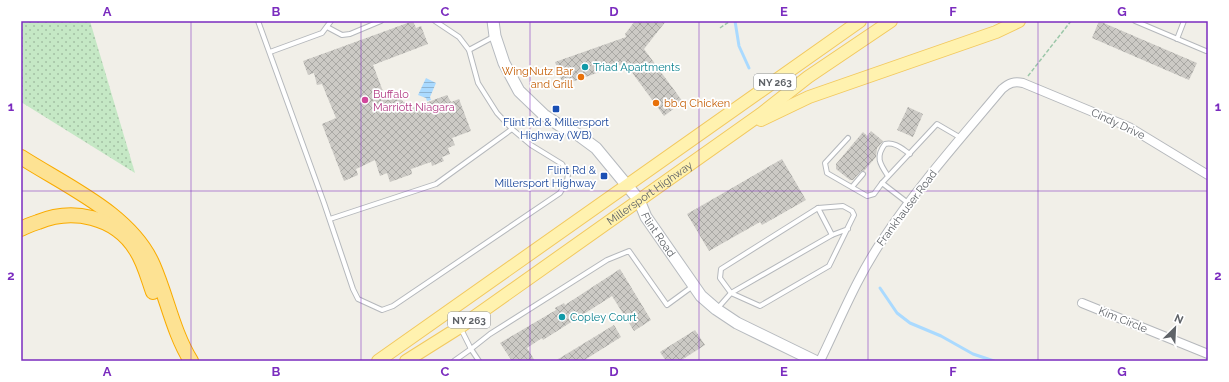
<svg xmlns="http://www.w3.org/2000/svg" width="1229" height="382" font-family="Raleway,sans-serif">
	<defs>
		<pattern id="green-dots" width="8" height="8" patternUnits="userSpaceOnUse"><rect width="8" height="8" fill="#c5e8c5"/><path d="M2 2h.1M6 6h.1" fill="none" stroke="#a3c0a4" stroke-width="1.8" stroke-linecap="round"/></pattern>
		<pattern id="water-rules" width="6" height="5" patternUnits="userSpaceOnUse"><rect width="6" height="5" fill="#aadaff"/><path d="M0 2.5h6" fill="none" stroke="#8eb4d2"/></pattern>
		<pattern id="building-cross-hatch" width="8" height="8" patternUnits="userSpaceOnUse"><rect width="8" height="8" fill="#cccac5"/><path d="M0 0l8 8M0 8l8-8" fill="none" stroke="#a9a8a4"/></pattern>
	</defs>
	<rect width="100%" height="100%" fill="#f1efe8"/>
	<!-- green -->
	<polygon fill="url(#green-dots)" points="21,21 90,21 135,173 21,102"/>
	<!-- water -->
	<polygon fill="url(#water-rules)" points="426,78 436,83 430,97 431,100 427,101 426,98 418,95"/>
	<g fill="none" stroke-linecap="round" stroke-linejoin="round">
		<!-- stream -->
		<g stroke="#aadaff" stroke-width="3">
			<polyline points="735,21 739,46 749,68"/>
			<polyline points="880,288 897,313 910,323 941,336 973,354 994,361"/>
		</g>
	</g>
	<!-- building -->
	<g fill="url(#building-cross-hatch)">
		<polygon points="413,21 416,28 421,26 428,44 373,65 384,94 390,92 394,98 400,95 403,102 410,102 412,108 447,95 451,102 459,99 471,131 452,138 455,145 448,148 450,154 442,157 444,161 432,166 431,162 411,169 412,174 390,182 387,173 380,176 375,160 356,169 358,175 344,181 322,124 336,118 322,84 317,85 314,73 308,75 303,61"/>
		<polygon points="635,21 666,21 644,49 683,102 664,116 625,63 563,85 555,62 626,37 625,34"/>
		<polygon points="1099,21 1197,63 1189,80 1092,38"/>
		<polygon points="908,107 923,114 913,137 897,130"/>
		<polygon points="871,131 883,141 877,148 876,157 864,171 861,171 853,180 850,180 836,169 836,164 863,132 867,136"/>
		<polygon points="782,159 806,200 762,225 760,222 709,251 687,214"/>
		<polygon points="620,269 651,320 634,331 612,296 543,340 542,338 527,348 535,361 512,361 500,343 556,310 555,308 564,303 565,305"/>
		<polygon points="614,325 621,337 583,361 555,361"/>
		<polygon points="695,330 705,345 680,361 666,361 660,352"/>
	</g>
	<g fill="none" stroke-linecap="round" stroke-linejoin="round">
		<!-- lane casing -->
		<g stroke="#b5b8bc" stroke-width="6">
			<g id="lane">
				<polyline points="258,21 324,203 353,289 358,299 382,310 393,306 560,193 567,181 568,174 562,164 531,145 512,129 497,113 478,83 469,50 459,37 435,21"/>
				<polyline points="1135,21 1206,51"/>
				<polyline points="327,27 342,35 350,34 381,21"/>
				<polyline points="1177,39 1184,21"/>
				<polyline points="469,50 495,36"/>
				<polyline points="270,52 322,33 331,21"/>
				<polyline points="848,138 825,163 827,173 867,196 874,194 882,183 908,203"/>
				<path d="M888,176C880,164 875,157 885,144C895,142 901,148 910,154"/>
				<polyline points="882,183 937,124 961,138"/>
				<polyline points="852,187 863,174"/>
				<polyline points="818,208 832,235"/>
				<polyline points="330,219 436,184 512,129"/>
				<polyline points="717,309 731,293 760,306 829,266 854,215 852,211 843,206 818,208 721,269 720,278 731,293 832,235 848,229"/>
				<polyline points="461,329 471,349 490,334 607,260 629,251 667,305 693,286"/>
				<polyline points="454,361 471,349 479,361"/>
			</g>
		</g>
		<!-- street casing -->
		<g stroke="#b5b8bc" stroke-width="10">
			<g id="street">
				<polyline points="1082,303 1208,354"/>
				<path d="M820,361C840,320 857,277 883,239C918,186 961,138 1002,89C1009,83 1014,81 1023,83L1129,127L1208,175"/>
			</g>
		</g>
		<!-- secondary casing -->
		<g stroke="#b6babf" stroke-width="13">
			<g id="secondary">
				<path id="s1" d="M493,21L495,36L504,63L519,91L544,115L559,125L577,134L596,148L639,200L646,217L701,296L716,309L737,323L815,361"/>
			</g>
		</g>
		<!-- primary casing -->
		<g stroke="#f2c960" stroke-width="14">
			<g id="primary">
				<polyline points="761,120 809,97 996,32 1019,21"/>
				<polyline points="378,361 860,21"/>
				<path id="s2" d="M406,361L460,327L761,114L808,77L891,21"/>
			</g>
		</g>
		<!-- highway casing -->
		<g stroke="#f9ab00" stroke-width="16">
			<g id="highway">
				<path d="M21,157C66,186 131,214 153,265C167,297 173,332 191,361"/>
				<path d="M21,229C26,226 32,224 38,222C72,208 115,216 136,250C144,262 148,278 153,292"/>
			</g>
		</g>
		<!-- path -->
		<g stroke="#9cc7a9" stroke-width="1.5" stroke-dasharray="4 2" stroke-linecap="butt">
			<polyline points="720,28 730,21"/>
			<polyline points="1028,76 1071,21"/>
		</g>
		<!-- lane -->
		<use href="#lane" stroke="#fff" stroke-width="4"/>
		<!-- street -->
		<use href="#street" stroke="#fff" stroke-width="8"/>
		<!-- secondary -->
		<use href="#secondary" stroke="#fff" stroke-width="11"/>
		<!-- primary -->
		<use href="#primary" stroke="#fff2af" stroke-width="12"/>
		<!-- highway -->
		<use href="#highway" stroke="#fde293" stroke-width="14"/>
	</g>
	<!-- grid -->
	<path fill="none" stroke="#7b2cbf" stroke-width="1" stroke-opacity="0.55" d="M191,21V361M361,21V361M530,21V361M699,21V361M868,21V361M1038,21V361M21,191H1208"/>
	<!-- markers -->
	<g fill="#0f9aa8" stroke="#fff" stroke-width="1.5">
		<circle cx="585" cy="67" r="4"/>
		<circle cx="562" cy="317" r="4"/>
	</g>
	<g fill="#e8710a" stroke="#fff" stroke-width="1.5">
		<circle cx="581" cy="77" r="4"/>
		<circle cx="656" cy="103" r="4"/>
	</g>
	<circle fill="#d1479c" stroke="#fff" stroke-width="1.5" cx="365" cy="100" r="4"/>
	<g fill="#1a4fb4" stroke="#fff" stroke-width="1.5">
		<rect x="552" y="105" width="8" height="8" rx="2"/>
		<rect x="600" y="172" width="8" height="8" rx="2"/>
	</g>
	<g text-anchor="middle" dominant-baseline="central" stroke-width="3.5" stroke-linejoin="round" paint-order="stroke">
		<!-- shield labels -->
		<g fill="#fff" stroke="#8f9295" stroke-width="1">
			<rect x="754" y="74" width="42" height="16" rx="3"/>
			<rect x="448" y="312" width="42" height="16" rx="3"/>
		</g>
		<g font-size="10" font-weight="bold" fill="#5f6368">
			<text x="775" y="82">NY 263</text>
			<text x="469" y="320">NY 263</text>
		</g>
		<!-- culture labels -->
		<g font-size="11" fill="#0d838f" stroke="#fff" text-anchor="start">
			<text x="593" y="67">Triad Apartments</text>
			<text x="570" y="317">Copley Court</text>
		</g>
		<!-- food labels -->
		<g font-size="11" fill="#c56008" stroke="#fff" text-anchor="end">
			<text x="573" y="71">WingNutz Bar<tspan x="573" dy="13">and Grill</tspan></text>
			<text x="664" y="103" text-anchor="start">bb.q Chicken</text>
		</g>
		<!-- hotel labels -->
		<g font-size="11" fill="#b23c85" stroke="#fff" text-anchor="start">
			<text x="373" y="94">Buffalo<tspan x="373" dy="13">Marriott Niagara</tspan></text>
		</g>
		<!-- transit labels -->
		<g font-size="11" fill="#164399" stroke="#fff">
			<text x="556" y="122">Flint Rd &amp; Millersport<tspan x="556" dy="13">Highway (WB)</tspan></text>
			<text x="596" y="170" text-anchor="end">Flint Rd &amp;<tspan x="596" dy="13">Millersport Highway</tspan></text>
		</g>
		<!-- street labels -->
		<g font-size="11" fill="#5f6368" stroke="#fff">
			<text transform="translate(1118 124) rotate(25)">Cindy Drive</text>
			<text stroke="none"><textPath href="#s2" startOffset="296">Millersport Highway</textPath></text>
			<text transform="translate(907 208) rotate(-53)">Frankhauser Road</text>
			<text stroke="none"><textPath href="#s1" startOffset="279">Flint Road</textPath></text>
			<text transform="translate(1123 320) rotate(22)">Kim Circle</text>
		</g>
	</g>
	<!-- border -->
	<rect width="1229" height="382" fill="none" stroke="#ffffff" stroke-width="44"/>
	<!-- north arrow -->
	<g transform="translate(1175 328) rotate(24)" stroke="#ffffff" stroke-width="3" paint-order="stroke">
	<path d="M0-3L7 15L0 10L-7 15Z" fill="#5f6368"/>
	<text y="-6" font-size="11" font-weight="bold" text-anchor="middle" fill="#5f6368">N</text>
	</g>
	<rect x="22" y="22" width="1185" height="338" fill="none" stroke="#7b2cbf" stroke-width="1.5"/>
	<g font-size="13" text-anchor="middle" font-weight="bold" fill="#7b2cbf">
		<text x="107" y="16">A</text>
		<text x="276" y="16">B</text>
		<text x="445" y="16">C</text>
		<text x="614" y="16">D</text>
		<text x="784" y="16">E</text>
		<text x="953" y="16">F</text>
		<text x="1122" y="16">G</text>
		<text x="11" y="111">1</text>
		<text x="1218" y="111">1</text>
		<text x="11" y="280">2</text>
		<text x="1218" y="280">2</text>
		<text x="107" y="376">A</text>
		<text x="276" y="376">B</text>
		<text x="445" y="376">C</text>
		<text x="614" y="376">D</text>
		<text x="784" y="376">E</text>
		<text x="953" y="376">F</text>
		<text x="1122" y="376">G</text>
	</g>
</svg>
